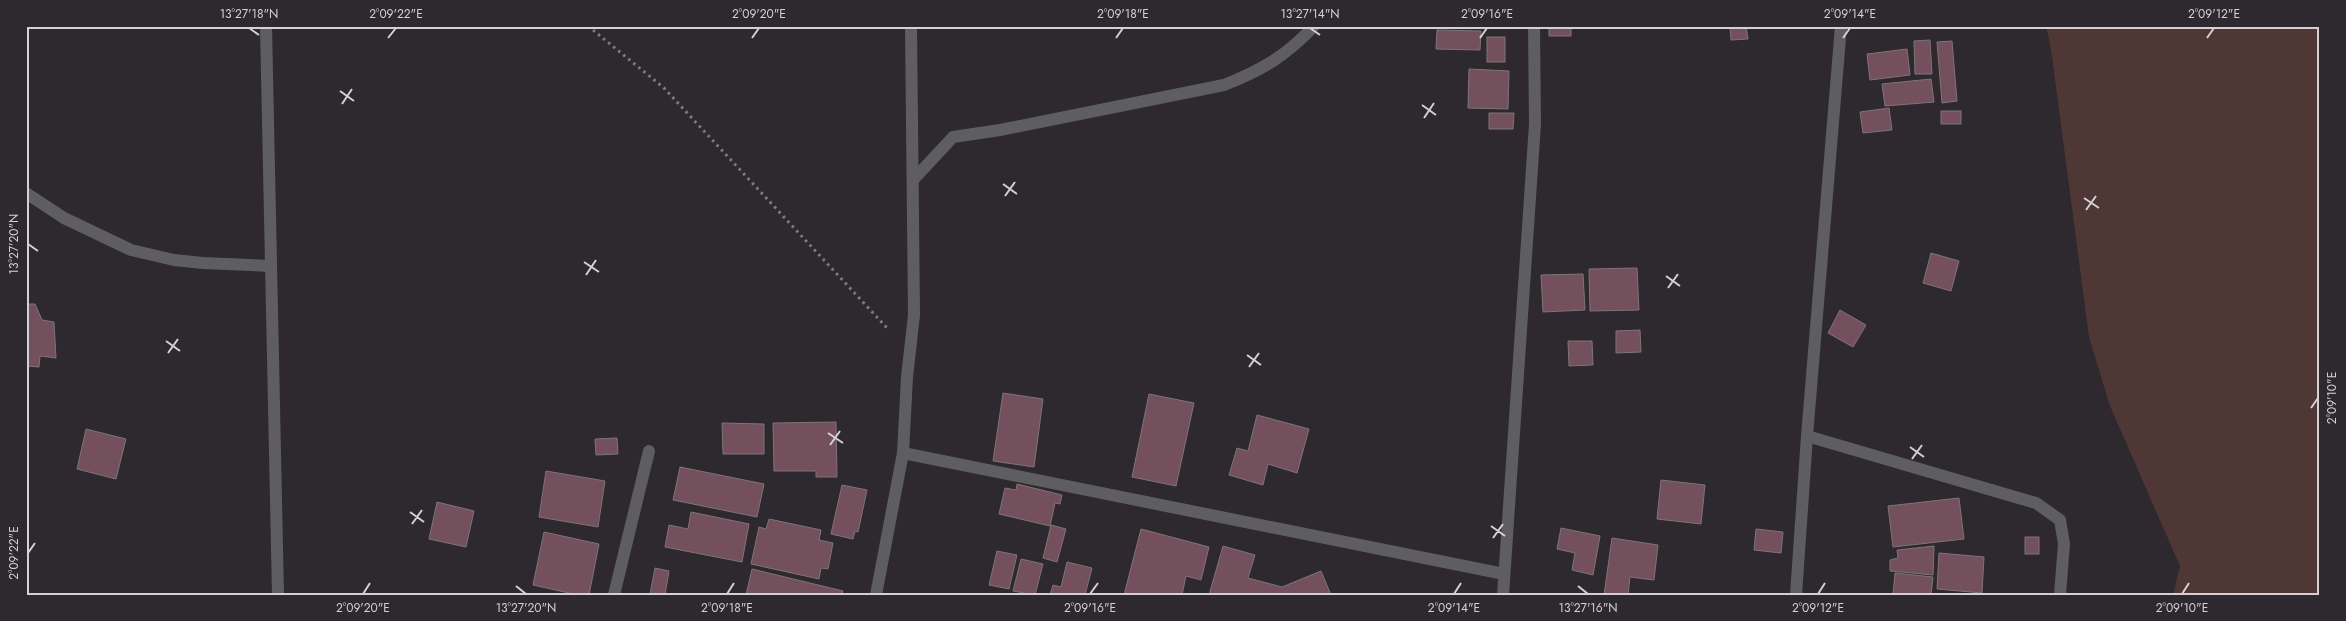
<svg xmlns="http://www.w3.org/2000/svg" width="2346" height="621" font-family="Jost,sans-serif">
	<rect width="100%" height="100%" fill="#2e292e"/>
	<!-- green -->
	<polygon fill="#4e3734" points="2046,26 2320,26 2320,595 2173,595 2180,566 2110,406 2089,337 2051,49"/>
	<!-- building -->
	<g fill="#73505c" stroke="#7d7578">
		<rect x="1549" y="26" width="22" height="10"/>
		<polygon points="1730,26 1746,26 1748,39 1731,40"/>
		<polygon points="1437,30 1481,31 1480,50 1436,49"/>
		<rect x="1487" y="37" width="18" height="25"/>
		<polygon points="1930,40 1932,74 1915,74 1914,41"/>
		<polygon points="1952,41 1957,101 1942,103 1937,42"/>
		<polygon points="1907,49 1910,75 1870,80 1867,54"/>
		<polygon points="1469,69 1509,71 1508,109 1468,108"/>
		<polygon points="1931,79 1934,102 1885,106 1882,84"/>
		<polygon points="1889,108 1892,130 1863,133 1860,112"/>
		<rect x="1941" y="111" width="20" height="13"/>
		<polygon points="1489,113 1514,113 1513,129 1489,129"/>
		<polygon points="1931,253 1959,261 1951,291 1923,283"/>
		<polygon points="1637,268 1639,310 1590,311 1589,269"/>
		<polygon points="1583,274 1585,310 1543,312 1541,275"/>
		<polygon points="26,304 35,304 42,320 54,322 56,358 40,356 39,367 26,366"/>
		<polygon points="1840,310 1866,325 1853,347 1828,333"/>
		<polygon points="1640,330 1641,352 1616,353 1616,331"/>
		<polygon points="1568,341 1592,341 1593,365 1569,366"/>
		<polygon points="1003,393 1043,399 1034,467 993,461"/>
		<polygon points="1149,394 1194,403 1176,486 1132,477"/>
		<polygon points="1257,415 1309,429 1297,473 1268,464 1263,485 1229,475 1237,448 1248,451"/>
		<polygon points="836,422 837,477 816,477 816,471 774,471 773,423"/>
		<polygon points="722,423 764,424 764,454 723,454"/>
		<polygon points="86,429 126,439 116,479 77,469"/>
		<polygon points="617,438 618,454 596,455 595,439"/>
		<polygon points="680,467 764,484 757,517 673,500"/>
		<polygon points="546,471 605,481 598,527 539,517"/>
		<polygon points="1661,480 1705,485 1701,524 1657,519"/>
		<polygon points="1017,484 1062,495 1060,504 1055,503 1050,526 999,514 1005,488 1016,490"/>
		<polygon points="842,485 867,490 858,532 855,531 853,539 831,534"/>
		<polygon points="1959,498 1964,539 1893,547 1888,506"/>
		<polygon points="437,502 474,511 466,547 429,539"/>
		<polygon points="691,512 749,524 742,562 665,547 669,525 688,529"/>
		<polygon points="769,519 821,530 819,540 833,543 828,569 821,568 819,579 751,564 759,527 766,529"/>
		<polygon points="1051,525 1066,529 1057,562 1043,558"/>
		<polygon points="1561,528 1600,536 1593,575 1572,570 1575,553 1557,549"/>
		<polygon points="1141,529 1209,547 1201,580 1186,576 1182,595 1124,595"/>
		<polygon points="1756,529 1783,532 1781,553 1754,550"/>
		<polygon points="544,532 599,544 589,595 578,595 533,585"/>
		<rect x="2025" y="537" width="14" height="17"/>
		<polygon points="1612,538 1658,545 1654,580 1630,577 1628,595 1604,595"/>
		<polygon points="1223,546 1255,555 1248,578 1282,587 1321,571 1331,595 1209,595"/>
		<polygon points="1934,546 1933,575 1890,571 1890,560 1898,558 1897,550"/>
		<polygon points="997,551 1017,555 1009,589 989,585"/>
		<polygon points="1939,553 1984,557 1982,593 1937,589"/>
		<polygon points="1021,559 1043,564 1035,595 1013,591"/>
		<polygon points="1067,562 1092,568 1085,595 1050,595 1053,585 1061,587"/>
		<polygon points="655,568 669,571 665,595 650,594"/>
		<polygon points="752,569 843,591 842,595 746,595"/>
		<polygon points="1895,573 1933,577 1931,595 1893,595"/>
	</g>
	<g fill="none" stroke-linecap="round" stroke-linejoin="round">
		<!-- path -->
		<polyline stroke="#7f7b7f" stroke-width="3" stroke-dasharray="2.5 4" stroke-linecap="butt" points="588,26 664,88 888,329"/>
		<!-- minor -->
		<g stroke="#5e5e61" stroke-width="12">
			<polyline points="266,26 278,595"/>
			<polyline points="1841,26 1807,436 2036,503 2060,520 2064,544 2060,595"/>
			<path d="M913,180L953,137L1000,130L1224,85C1262,70 1286,56 1314,26"/>
			<polyline points="26,193 64,218 131,250 174,260 203,263 271,266"/>
			<polyline points="903,453 1504,574"/>
			<polyline points="614,595 649,451"/>
			<polyline points="876,595 903,453 907,377 914,315 911,26"/>
			<polyline points="1503,595 1535,124 1534,26"/>
			<polyline points="1796,595 1807,436"/>
		</g>
	</g>
	<!-- ticks -->
	<path fill="none" stroke="#d4d1d4" stroke-width="2" d="M249,28L259,35M1310,28L1320,35M388,38L396,28M752,38L759,28M1116,38L1123,28M1480,38L1487,28M1843,38L1850,28M2207,38L2214,28M340,91L354,101M342,104L352,89M1422,105L1436,115M1424,118L1434,103M1003,184L1017,194M1005,196L1015,182M2084,198L2099,208M2086,210L2096,196M28,244L38,251M584,262L599,272M586,275L596,260M1666,276L1680,286M1668,288L1678,274M166,341L180,351M168,353L178,339M1247,355L1261,365M1249,367L1259,353M2311,408L2318,398M828,433L843,443M830,445L840,431M1910,447L1924,457M1912,459L1922,445M410,512L424,522M412,524L422,510M1491,526L1505,536M1493,538L1503,524M28,553L35,543M516,586L526,594M1578,586L1588,594M363,594L370,583M727,594L734,583M1090,594L1098,583M1454,594L1461,583M1818,594L1825,583M2182,594L2189,583"/>
	<!-- border -->
	<rect width="2346" height="621" fill="none" stroke="#2e292e" stroke-width="55"/>
	<rect x="28" y="28" width="2290" height="566" fill="none" stroke="#d4d1d4" stroke-width="2"/>
	<g font-size="12" text-anchor="middle" fill="#d4d1d4">
		<text x="249" y="18">13°27'18"N</text>
		<text x="396" y="18">2°09'22"E</text>
		<text x="759" y="18">2°09'20"E</text>
		<text x="1123" y="18">2°09'18"E</text>
		<text x="1310" y="18">13°27'14"N</text>
		<text x="1487" y="18">2°09'16"E</text>
		<text x="1850" y="18">2°09'14"E</text>
		<text x="2214" y="18">2°09'12"E</text>
		<text transform="translate(14 244) rotate(-90)" y="4">13°27'20"N</text>
		<text transform="translate(2332 398) rotate(-90)" y="4">2°09'10"E</text>
		<text transform="translate(14 553) rotate(-90)" y="4">2°09'22"E</text>
		<text x="363" y="612">2°09'20"E</text>
		<text x="526" y="612">13°27'20"N</text>
		<text x="727" y="612">2°09'18"E</text>
		<text x="1090" y="612">2°09'16"E</text>
		<text x="1454" y="612">2°09'14"E</text>
		<text x="1588" y="612">13°27'16"N</text>
		<text x="1818" y="612">2°09'12"E</text>
		<text x="2182" y="612">2°09'10"E</text>
	</g>
</svg>
